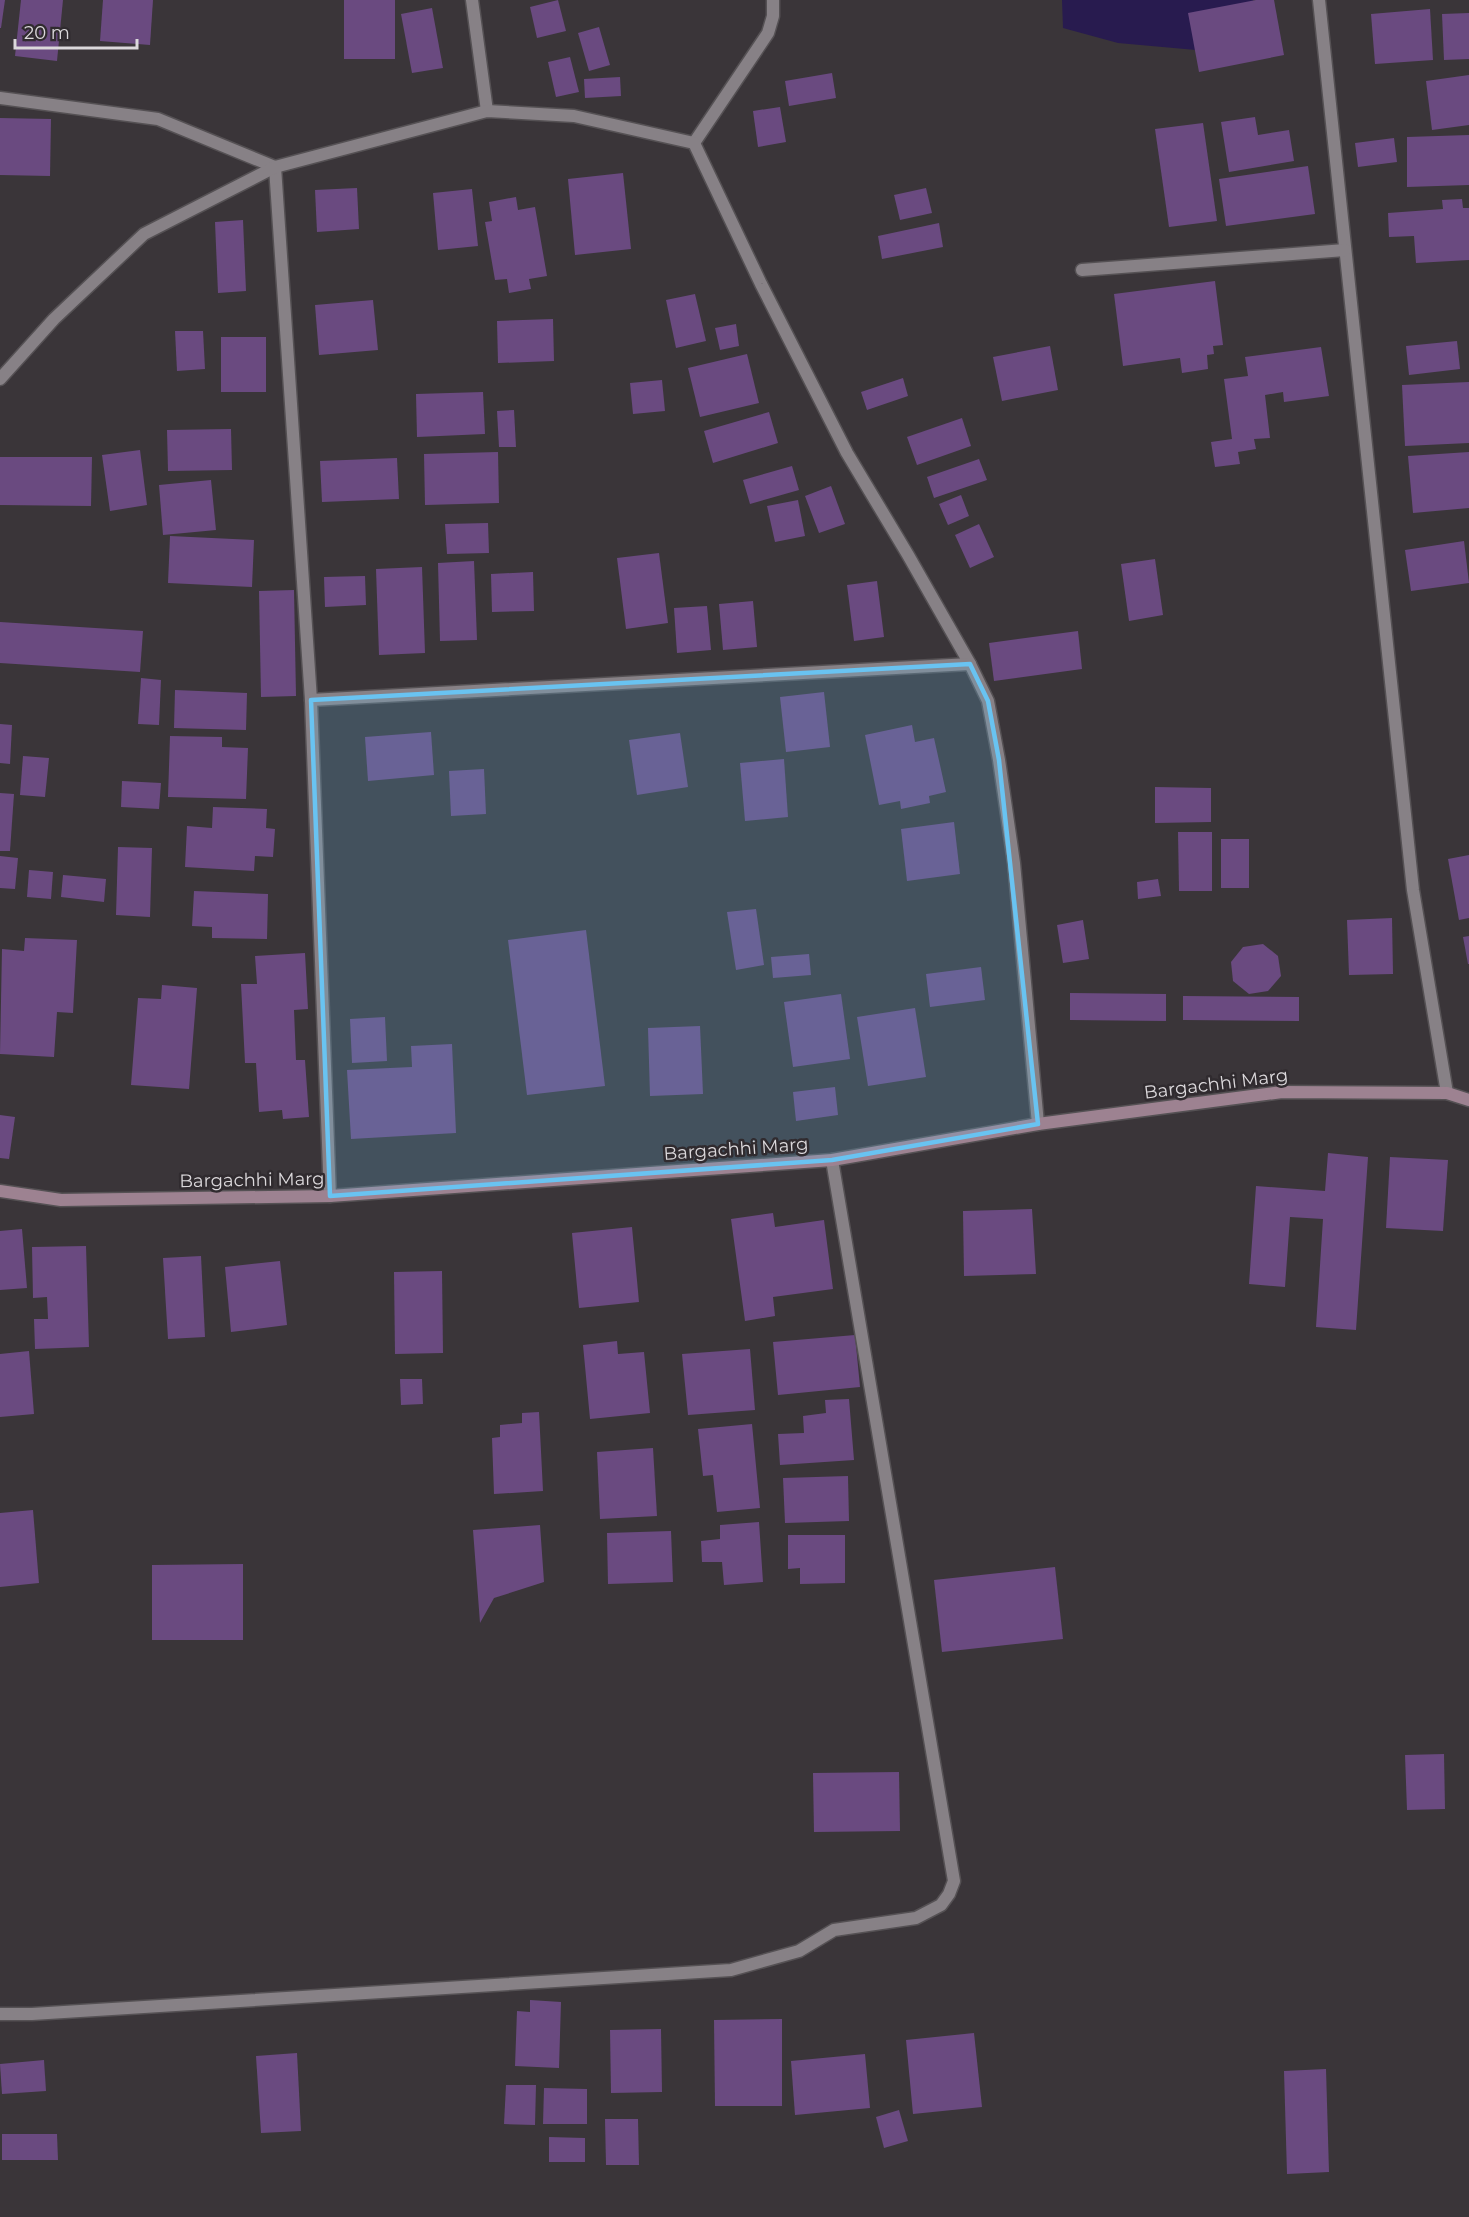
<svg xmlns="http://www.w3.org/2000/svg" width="1469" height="2217" font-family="Montserrat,sans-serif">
	<rect width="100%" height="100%" fill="#3a3539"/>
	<!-- water -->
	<polygon fill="#281b4f" points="1062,0 1253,0 1254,24 1218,52 1118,43 1063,28"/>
	<!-- building -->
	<g fill="#6a4a80">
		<polygon points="0,0 5,0 1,28 0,28"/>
		<polygon points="21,0 63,0 57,61 15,56"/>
		<polygon points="103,0 153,0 150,45 100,41"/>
		<rect x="344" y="0" width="51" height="59"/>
		<polygon points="558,0 566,31 537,38 530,7"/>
		<polygon points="1256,0 1274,0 1284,55 1199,72 1188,13"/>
		<polygon points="432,8 443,68 412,73 401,14"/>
		<polygon points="1430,9 1433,60 1375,64 1371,14"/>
		<polygon points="1469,13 1469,59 1444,60 1442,14"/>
		<polygon points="599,27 610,65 589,71 578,33"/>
		<polygon points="570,57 579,92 556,97 548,62"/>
		<polygon points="832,73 836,98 789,106 785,81"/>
		<polygon points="1469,75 1469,125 1432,130 1426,81"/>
		<polygon points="620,77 621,96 585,98 584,79"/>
		<polygon points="780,107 786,142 758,147 753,111"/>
		<polygon points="1255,117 1258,135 1289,130 1294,161 1229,172 1221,122"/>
		<polygon points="0,118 51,119 50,176 0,175"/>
		<polygon points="1203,123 1217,221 1169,227 1155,129"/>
		<polygon points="1469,135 1469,185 1407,187 1407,137"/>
		<polygon points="1394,138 1397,162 1358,167 1355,143"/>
		<polygon points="1308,166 1315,214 1226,226 1219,179"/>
		<polygon points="623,173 631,249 575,255 568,179"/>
		<polygon points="357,188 359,229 317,232 315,190"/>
		<polygon points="926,188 932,213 900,220 894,195"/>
		<polygon points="472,189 478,246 438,250 433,193"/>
		<polygon points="516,197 518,210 535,207 547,276 529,279 531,289 509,293 507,279 495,280 485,222 492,221 489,202"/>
		<polygon points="1462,199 1463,208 1469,208 1469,260 1416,263 1414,236 1389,237 1388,213 1443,209 1442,200"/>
		<polygon points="243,220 246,291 218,293 215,222"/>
		<polygon points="939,223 943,247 882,259 878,236"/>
		<polygon points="1215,281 1223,345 1213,346 1214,354 1207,355 1208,369 1182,373 1180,358 1123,366 1114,294"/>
		<polygon points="695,294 706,341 676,348 666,300"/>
		<polygon points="373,300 378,350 319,355 315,305"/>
		<polygon points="553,319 554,361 498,363 497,321"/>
		<polygon points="736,324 739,346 720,350 715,328"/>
		<polygon points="175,331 203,331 205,369 177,371"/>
		<rect x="221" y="337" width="45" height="55"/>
		<polygon points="1457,341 1460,369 1409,375 1406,346"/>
		<polygon points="1050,346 1058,390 1002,401 993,357"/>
		<polygon points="1321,347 1329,396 1284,402 1283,392 1265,395 1270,438 1254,439 1256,449 1238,452 1240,464 1215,467 1211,442 1232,439 1224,379 1248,376 1245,357"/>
		<polygon points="747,354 759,403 700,417 688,368"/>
		<polygon points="903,378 908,396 867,410 861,392"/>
		<polygon points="662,380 665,411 633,414 630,383"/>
		<polygon points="1469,382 1469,443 1405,446 1402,385"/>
		<polygon points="483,392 485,434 417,437 416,394"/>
		<polygon points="514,410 516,447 499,447 497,411"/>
		<polygon points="769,412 778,443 713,463 704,431"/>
		<polygon points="962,418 971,446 917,465 907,437"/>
		<polygon points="231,429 232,470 168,471 167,430"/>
		<polygon points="140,450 147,505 110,511 102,455"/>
		<polygon points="498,452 499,503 425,505 424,454"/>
		<polygon points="1469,452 1469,508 1413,513 1408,456"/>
		<polygon points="0,457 92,457 91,506 0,505"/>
		<polygon points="397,458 399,499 322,502 320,461"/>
		<polygon points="979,459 987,480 934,498 927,477"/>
		<polygon points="792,466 799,490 750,504 743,480"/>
		<polygon points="211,480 216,530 163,535 159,485"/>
		<polygon points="831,486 845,524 819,533 805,496"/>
		<polygon points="961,495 969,516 948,525 939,504"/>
		<polygon points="798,500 805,536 775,542 767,506"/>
		<polygon points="488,523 489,553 447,554 445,524"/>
		<polygon points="979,524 994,557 970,568 955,535"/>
		<polygon points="170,536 254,540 252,587 168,583"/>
		<polygon points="1464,541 1469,583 1411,591 1405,550"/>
		<polygon points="659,553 668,623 626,629 617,558"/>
		<polygon points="1155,559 1163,615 1129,621 1121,564"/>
		<polygon points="474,561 477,640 440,641 438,563"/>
		<polygon points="422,567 425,653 379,655 376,569"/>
		<polygon points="533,572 534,611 492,612 491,574"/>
		<polygon points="365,576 366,605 325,607 324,577"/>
		<polygon points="877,581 884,637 854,641 847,585"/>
		<polygon points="294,590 296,696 261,697 259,591"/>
		<polygon points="753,601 757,647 723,650 719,604"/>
		<polygon points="707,606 711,650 677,653 674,608"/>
		<polygon points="0,622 143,631 140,672 0,663"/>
		<polygon points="1078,631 1082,669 994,681 989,643"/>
		<polygon points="141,678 161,680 159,725 138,724"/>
		<polygon points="175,690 247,693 246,730 174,728"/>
		<polygon points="824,692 830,747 786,752 780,697"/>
		<polygon points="0,724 12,725 10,764 0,763"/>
		<polygon points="912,725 915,742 934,738 946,792 929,796 930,803 901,809 900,801 879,805 865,735"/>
		<polygon points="431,732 434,775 368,781 365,737"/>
		<polygon points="680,733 688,787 637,795 629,740"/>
		<polygon points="170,736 222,737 222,747 248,748 246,799 168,797"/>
		<polygon points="23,756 49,758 45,797 20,795"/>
		<polygon points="784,759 788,817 745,821 740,763"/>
		<polygon points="484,769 486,814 451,816 449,771"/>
		<polygon points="122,781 161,783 159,809 121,807"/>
		<polygon points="1155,787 1211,788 1211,822 1155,823"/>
		<polygon points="0,793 14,794 10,851 0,851"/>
		<polygon points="213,807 267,809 266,828 275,829 273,857 255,856 254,871 185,867 187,826 212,828"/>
		<polygon points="954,822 960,874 907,881 901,829"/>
		<polygon points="1178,832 1212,832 1212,891 1179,891"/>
		<rect x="1221" y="839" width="28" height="49"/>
		<polygon points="118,847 152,848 150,917 116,915"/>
		<polygon points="1469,855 1469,918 1459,920 1448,859"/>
		<polygon points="0,856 18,858 15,889 0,888"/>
		<polygon points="29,870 53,872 51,899 27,897"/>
		<polygon points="63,875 106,879 104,902 61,897"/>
		<polygon points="1158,879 1161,896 1138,899 1137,882"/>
		<polygon points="194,891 268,894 267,939 212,938 212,927 192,926"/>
		<polygon points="756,909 764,965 736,970 727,912"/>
		<polygon points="1392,918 1393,974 1349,975 1347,920"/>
		<polygon points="1083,920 1089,959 1063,963 1057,925"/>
		<polygon points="586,930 605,1086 527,1095 508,940"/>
		<polygon points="1469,936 1469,964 1468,964 1463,937"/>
		<polygon points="25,938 77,940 73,1013 57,1012 54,1057 0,1054 2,949 24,951"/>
		<polygon points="1263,944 1278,956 1281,976 1268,991 1249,994 1233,981 1231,962 1243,947"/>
		<polygon points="305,953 308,1009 294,1010 296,1060 305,1060 309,1117 283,1119 282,1110 259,1112 256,1063 245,1063 241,984 257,984 255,956"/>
		<polygon points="809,954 811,975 773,978 771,957"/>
		<polygon points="981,967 985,1000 930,1007 926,974"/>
		<polygon points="162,985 197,988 189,1089 131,1085 138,998 161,999"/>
		<polygon points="1070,993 1166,994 1166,1021 1070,1020"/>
		<polygon points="841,994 850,1059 793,1067 784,1002"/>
		<polygon points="1183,996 1299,997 1299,1021 1183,1020"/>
		<polygon points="915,1008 926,1077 868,1086 857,1017"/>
		<polygon points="385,1017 387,1061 352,1063 350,1019"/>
		<polygon points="700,1026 703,1094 650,1096 648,1028"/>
		<polygon points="452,1044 456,1133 351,1139 347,1070 412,1067 411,1046"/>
		<polygon points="835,1087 838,1115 796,1121 793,1092"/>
		<polygon points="0,1115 15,1117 9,1159 0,1158"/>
		<polygon points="1328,1153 1368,1157 1356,1330 1316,1327 1323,1219 1290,1217 1285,1287 1249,1284 1256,1186 1325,1191"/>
		<polygon points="1390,1157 1448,1160 1443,1231 1386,1228"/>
		<polygon points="1032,1209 1036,1274 964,1276 963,1211"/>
		<polygon points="773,1213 775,1227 824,1220 833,1289 773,1297 775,1316 745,1321 731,1219"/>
		<polygon points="632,1227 639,1302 579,1308 572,1233"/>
		<polygon points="22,1229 27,1288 0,1290 0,1231"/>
		<polygon points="86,1246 89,1347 35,1349 34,1319 48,1319 47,1297 33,1298 32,1247"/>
		<polygon points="201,1256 205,1337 168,1339 163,1258"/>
		<polygon points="280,1261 287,1325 231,1332 225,1267"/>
		<polygon points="442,1271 443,1353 395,1354 394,1272"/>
		<polygon points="855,1335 860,1387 778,1395 773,1342"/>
		<polygon points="617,1341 618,1354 644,1352 650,1413 590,1419 583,1345"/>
		<polygon points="750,1349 755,1410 688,1415 682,1354"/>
		<polygon points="29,1351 34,1414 0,1417 0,1354"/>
		<polygon points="400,1379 422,1379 423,1404 401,1405"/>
		<polygon points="849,1399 854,1460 780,1465 778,1434 804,1433 803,1416 826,1413 825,1400"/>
		<polygon points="539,1412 543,1491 494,1494 492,1438 500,1437 500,1425 522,1423 522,1413"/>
		<polygon points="752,1424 760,1508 717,1512 713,1475 703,1476 698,1429"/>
		<polygon points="653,1448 657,1516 600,1519 597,1452"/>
		<polygon points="848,1476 849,1521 785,1523 783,1478"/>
		<polygon points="33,1510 39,1583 0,1587 0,1513"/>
		<polygon points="759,1522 763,1582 724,1585 722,1562 702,1562 701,1541 720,1539 720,1525"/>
		<polygon points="540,1525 544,1582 494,1598 480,1623 473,1530"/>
		<polygon points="671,1531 673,1582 608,1584 607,1533"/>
		<polygon points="788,1535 845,1535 845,1583 800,1584 800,1568 788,1569"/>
		<polygon points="243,1564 243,1640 152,1640 152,1565"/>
		<polygon points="1055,1567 1063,1639 942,1652 934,1580"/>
		<polygon points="1444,1754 1445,1809 1407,1810 1405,1755"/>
		<polygon points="899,1772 900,1831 814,1832 813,1773"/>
		<polygon points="530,2000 561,2002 559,2068 515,2066 517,2011 530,2012"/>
		<polygon points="782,2019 782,2106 715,2106 714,2020"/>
		<polygon points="661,2029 662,2092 611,2093 610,2030"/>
		<polygon points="974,2033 982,2107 913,2114 906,2040"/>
		<polygon points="297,2053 301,2131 261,2133 256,2056"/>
		<polygon points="865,2054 870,2108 795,2115 791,2061"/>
		<polygon points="44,2060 46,2091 2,2094 0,2064"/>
		<polygon points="1326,2069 1329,2172 1287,2174 1284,2071"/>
		<polygon points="506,2085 536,2085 535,2125 504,2124"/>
		<polygon points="544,2088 587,2089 587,2124 543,2124"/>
		<polygon points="899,2110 908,2141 884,2148 876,2117"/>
		<polygon points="605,2119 638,2119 639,2165 606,2165"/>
		<polygon points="2,2134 57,2134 58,2160 2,2160"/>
		<polygon points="549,2137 585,2138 585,2162 549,2162"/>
	</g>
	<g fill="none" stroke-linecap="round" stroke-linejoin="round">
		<!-- street casing -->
		<g stroke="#555154" stroke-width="15">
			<g id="street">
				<polyline points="472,0 487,111"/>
				<polyline points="1319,0 1413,890 1447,1093"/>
				<polyline points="0,98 158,119 275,167 311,700 330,1196"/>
				<polyline points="694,143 768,33 773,16 773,0"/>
				<polyline points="1082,270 1345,250"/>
				<polyline points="0,379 54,319 144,234 275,167 487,111 574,116 694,143 761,284 847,453 908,555 970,664 988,701 999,760 1014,863 1038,1124"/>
				<polyline points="311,700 970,664"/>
				<polyline points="0,2014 32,2014 731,1970 799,1951 834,1930 916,1918 941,1905 949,1894 954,1881 832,1160"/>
			</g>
		</g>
		<!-- secondary casing -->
		<g stroke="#555154" stroke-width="15">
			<polyline id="secondary" points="0,1191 61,1200 330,1196 832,1160 1038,1124 1282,1092 1447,1093 1469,1100"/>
		</g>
		<!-- street -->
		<use href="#street" stroke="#878186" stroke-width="12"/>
		<!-- secondary -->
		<use href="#secondary" stroke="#9d8291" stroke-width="12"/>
	</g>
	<!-- marked area -->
	<path fill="#69c3f1" fill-opacity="0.2" stroke="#69c3f1" stroke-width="4.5" stroke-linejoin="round" d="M970,664L988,701L999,760L1038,1124L832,1160L330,1196L311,700Z"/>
	<g text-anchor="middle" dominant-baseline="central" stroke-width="5" stroke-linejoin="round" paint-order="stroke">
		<!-- street labels -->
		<g font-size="18" fill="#dbd8db" stroke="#302b2f">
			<text transform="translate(1216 1084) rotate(-7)">Bargachhi Marg</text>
			<text transform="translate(736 1149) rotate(-4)">Bargachhi Marg</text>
			<text transform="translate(252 1180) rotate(-1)">Bargachhi Marg</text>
		</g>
	</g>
	<!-- scale -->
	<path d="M15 39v9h122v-9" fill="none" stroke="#dbd8db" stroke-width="3"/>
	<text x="24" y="39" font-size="18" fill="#dbd8db" stroke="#302b2f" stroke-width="4.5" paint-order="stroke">20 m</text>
</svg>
